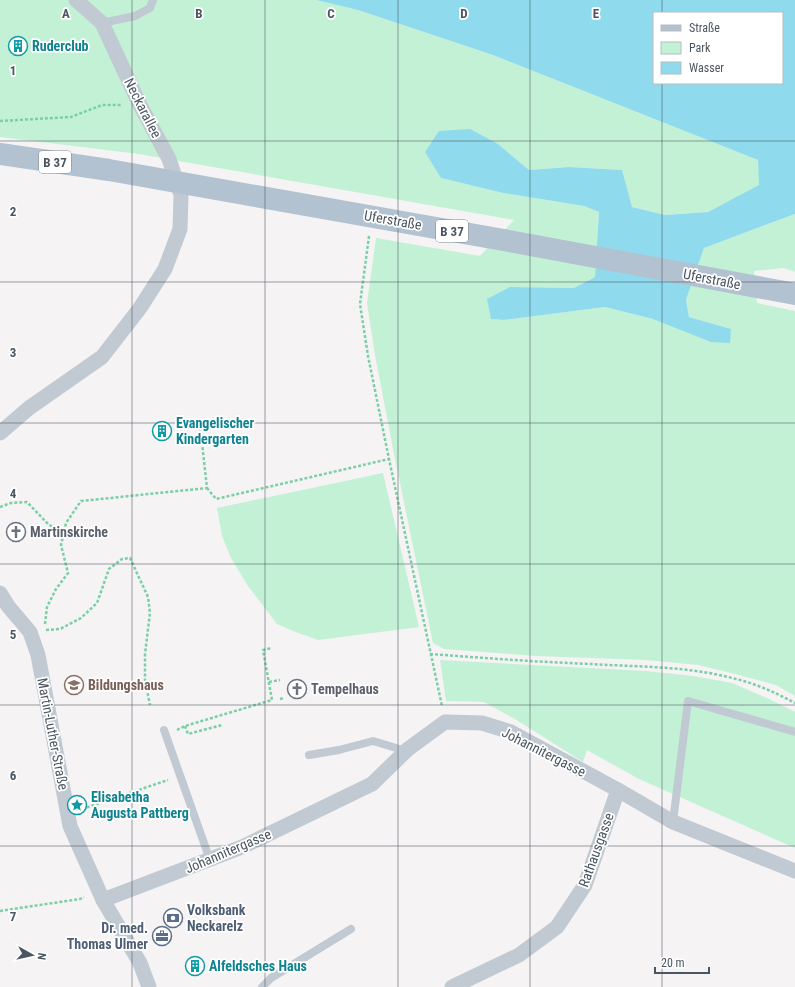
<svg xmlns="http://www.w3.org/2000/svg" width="795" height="987" font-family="'Roboto Condensed',sans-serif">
	<rect width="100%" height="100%" fill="#f5f3f3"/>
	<!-- green -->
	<g fill="#c3f1d5">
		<polygon points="0,0 316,0 358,10 493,55 758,160 760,185 708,212 665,215 632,207 621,170 569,167 529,170 498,144 441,178 503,193 584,206 599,212 595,277 574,288 510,287 491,319 504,320 605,307 653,319 731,329 689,317 686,300 704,248 765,225 795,214 795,272 784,268 754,271 757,303 795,311 795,696 776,685 735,674 698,665 646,660 536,656 444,649 433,643 394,454 375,355 367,303 376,238 480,256 514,220 139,154 0,137"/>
		<polygon points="383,473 419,627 318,640 293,631 277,624 248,586 231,558 222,536 217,508"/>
		<polygon points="440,660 646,671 693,676 732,683 769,699 795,712 795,848 639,779 587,750 583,762 515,719 484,702 446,701"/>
	</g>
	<!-- water -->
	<path fill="#90daee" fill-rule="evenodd" d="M316,0H795V214L765,225L704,248L686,300L689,317L731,329L730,343L711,342L653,319L605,307L504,320L491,319L487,299L510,287L574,288L595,277L599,212L584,206L503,193L441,178L425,152L439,131L470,129L498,144L529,170L569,167L622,170L632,207L665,215L708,212L759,185L758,160L493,55L358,10ZM654,13H782V83H654Z"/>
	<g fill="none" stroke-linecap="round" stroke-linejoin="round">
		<!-- path -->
		<g stroke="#7ad0a6" stroke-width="2.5" stroke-dasharray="3 2" stroke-linecap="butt">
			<polyline points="0,121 71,117 102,105 121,105"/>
			<polyline points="369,236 360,304 368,356 389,459 442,706"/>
			<polyline points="207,488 216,499 389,459"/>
			<polyline points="0,507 11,503 27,502 49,525 64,532"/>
			<polyline points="45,624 47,607 56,589 68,573 61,545 66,523 81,501 207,488 200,425"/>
			<polyline points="46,630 60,629 81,618 97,603 109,569 122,559 130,558 148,597 150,613 145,654 145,681 150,705"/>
			<path d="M430,654C484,658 537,662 591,664C639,667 689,666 736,679C757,684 776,693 795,703"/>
			<polyline points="269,682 280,680"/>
			<polyline points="280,699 284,698"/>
			<polyline points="185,726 188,734 222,725"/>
			<polyline points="177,730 185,726 272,700 263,650 272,648"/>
			<polyline points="82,809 168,780"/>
			<polyline points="0,911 80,899 84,897"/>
		</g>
		<!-- lane -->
		<g stroke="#c1cad2" stroke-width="8">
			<polyline points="102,23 135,16 150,8 153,0"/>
			<polyline points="164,730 210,860"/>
			<polyline points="309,755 339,750 373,741 406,751"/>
			<polyline points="673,822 688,701 795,732"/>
			<polyline points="262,987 271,978 351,929"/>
		</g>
		<!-- street -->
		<g stroke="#c1cad2" stroke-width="15">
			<polyline points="0,433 29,408 102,357 140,308 165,269 180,229 181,195 169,159 140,105 102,23 76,0"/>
			<polyline points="0,593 8,606 30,632 38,655 70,826 103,900 140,963 149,987"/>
			<polyline points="103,900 242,847 372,784 408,749 445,722 482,723 511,732 618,790 673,822 795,871"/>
			<polyline points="452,987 519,955 557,927 585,885 618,790"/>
		</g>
		<!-- primary -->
		<polyline stroke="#b3c2d1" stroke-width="22" points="0,154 109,170 509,241 795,294"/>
	</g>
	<!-- grid -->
	<path fill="none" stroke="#4a5661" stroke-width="1" stroke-opacity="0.55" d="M132,0V987M265,0V987M398,0V987M530,0V987M662,0V13M662,83V987M0,141H795M0,282H795M0,423H795M0,564H795M0,705H795M0,846H795"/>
	<!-- icons -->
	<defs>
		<g id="building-ring" transform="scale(1)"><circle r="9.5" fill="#fff" stroke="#0f9aa8" stroke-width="1.5"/><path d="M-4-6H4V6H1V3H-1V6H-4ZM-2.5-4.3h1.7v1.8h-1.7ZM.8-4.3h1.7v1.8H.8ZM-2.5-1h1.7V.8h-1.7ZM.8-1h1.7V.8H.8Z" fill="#0f9aa8"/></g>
		<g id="church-ring" transform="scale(1)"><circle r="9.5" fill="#fff" stroke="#6b7280" stroke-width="1.5"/><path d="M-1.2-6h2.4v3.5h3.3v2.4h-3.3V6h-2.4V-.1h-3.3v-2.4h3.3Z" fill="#6b7280"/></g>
		<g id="school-ring" transform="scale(1)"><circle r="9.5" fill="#fff" stroke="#8d6e63" stroke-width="1.5"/><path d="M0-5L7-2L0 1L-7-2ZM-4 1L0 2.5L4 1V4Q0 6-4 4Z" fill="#8d6e63"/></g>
		<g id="sight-ring" transform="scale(1)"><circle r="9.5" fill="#fff" stroke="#0f9aa8" stroke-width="1.5"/><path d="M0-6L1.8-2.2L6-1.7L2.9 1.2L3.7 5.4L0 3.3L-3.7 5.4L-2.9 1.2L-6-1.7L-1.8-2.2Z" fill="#0f9aa8"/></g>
		<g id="bank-ring" transform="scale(1)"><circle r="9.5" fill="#fff" stroke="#5c6f8a" stroke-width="1.5"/><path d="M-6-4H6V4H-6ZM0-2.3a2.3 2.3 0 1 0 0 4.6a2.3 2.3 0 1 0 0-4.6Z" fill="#5c6f8a"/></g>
		<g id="office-ring" transform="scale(1)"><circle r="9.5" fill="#fff" stroke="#5c6f8a" stroke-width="1.5"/><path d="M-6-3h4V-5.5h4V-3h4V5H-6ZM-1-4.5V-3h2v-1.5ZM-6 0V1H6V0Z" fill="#5c6f8a"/></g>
	</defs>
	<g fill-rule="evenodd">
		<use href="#building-ring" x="18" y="46"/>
		<use href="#building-ring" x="162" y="431"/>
		<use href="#church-ring" x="16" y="532"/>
		<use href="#school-ring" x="74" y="685"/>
		<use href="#church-ring" x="297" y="689"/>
		<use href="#sight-ring" x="77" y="805"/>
		<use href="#bank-ring" x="173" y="918"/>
		<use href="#office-ring" x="162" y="936"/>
		<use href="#building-ring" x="195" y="966"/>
	</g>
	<g text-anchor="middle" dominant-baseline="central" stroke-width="3.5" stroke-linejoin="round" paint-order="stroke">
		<!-- shield labels -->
		<g fill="#fff" stroke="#808990" stroke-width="1">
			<rect x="39" y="151" width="32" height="22" rx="3"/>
			<rect x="436" y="220" width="32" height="22" rx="3"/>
		</g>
		<g font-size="13" font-weight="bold" fill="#4a5661">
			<text x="55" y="162">B 37</text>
			<text x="452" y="231">B 37</text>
		</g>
		<!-- culture labels -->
		<g font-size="14" font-weight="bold" fill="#0d838f" stroke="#fff" text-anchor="start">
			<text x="32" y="46">Ruderclub</text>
			<text x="176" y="423">Evangelischer<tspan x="176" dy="16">Kindergarten</tspan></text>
			<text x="91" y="797">Elisabetha<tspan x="91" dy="16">Augusta Pattberg</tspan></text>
			<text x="209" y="966">Alfeldsches Haus</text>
		</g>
		<!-- street labels -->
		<g font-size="14" fill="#4a5661" stroke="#fff">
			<text transform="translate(143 108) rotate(63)">Neckarallee</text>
			<text transform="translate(393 220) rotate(10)">Uferstraße</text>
			<text transform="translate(712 279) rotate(11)">Uferstraße</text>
			<text transform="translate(53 734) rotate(79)">Martin-Luther-Straße</text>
			<text transform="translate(544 752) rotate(27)">Johannitergasse</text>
			<text transform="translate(596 850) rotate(-70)">Rathausgasse</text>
			<text transform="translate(228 851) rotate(-23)">Johannitergasse</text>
		</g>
		<!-- worship labels -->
		<g font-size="14" font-weight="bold" fill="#5b616d" stroke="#fff" text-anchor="start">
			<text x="30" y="532">Martinskirche</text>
			<text x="311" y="689">Tempelhaus</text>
		</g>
		<!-- education labels -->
		<g font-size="14" font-weight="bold" fill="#785e54" stroke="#fff" text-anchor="start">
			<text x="88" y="685">Bildungshaus</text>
		</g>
		<!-- service labels -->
		<g font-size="14" font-weight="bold" fill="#4e5e75" stroke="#fff" text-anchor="start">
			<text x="187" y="910">Volksbank<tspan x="187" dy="16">Neckarelz</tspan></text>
			<text x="148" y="928" text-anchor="end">Dr. med.<tspan x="148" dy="16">Thomas Ulmer</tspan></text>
		</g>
	</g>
	<g font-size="13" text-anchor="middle" font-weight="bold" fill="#4a5661" stroke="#fff" stroke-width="3.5" stroke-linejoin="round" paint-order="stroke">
		<text x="66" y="18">A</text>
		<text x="199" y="18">B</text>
		<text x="331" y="18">C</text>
		<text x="464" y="18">D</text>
		<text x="596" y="18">E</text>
		<text x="13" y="75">1</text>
		<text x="13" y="216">2</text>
		<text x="13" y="357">3</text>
		<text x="13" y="498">4</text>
		<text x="13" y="639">5</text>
		<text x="13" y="780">6</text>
		<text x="13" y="921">7</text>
	</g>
	<!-- legend -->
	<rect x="653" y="12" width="130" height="72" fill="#ffffff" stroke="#b7bbc0"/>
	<rect x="661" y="25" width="20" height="6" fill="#b3c2d1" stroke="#b7bbc0"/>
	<text x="689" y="32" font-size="12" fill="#4a5661">Straße</text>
	<rect x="661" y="42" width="20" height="12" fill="#c3f1d5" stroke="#b7bbc0"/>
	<text x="689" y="52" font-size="12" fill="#4a5661">Park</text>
	<rect x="661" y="62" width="20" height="12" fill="#90daee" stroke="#b7bbc0"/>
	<text x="689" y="72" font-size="12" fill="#4a5661">Wasser</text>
	<!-- north arrow -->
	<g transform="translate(32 955) rotate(98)" stroke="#ffffff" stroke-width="3" paint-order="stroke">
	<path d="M0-3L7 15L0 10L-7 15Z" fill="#4a5661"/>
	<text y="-6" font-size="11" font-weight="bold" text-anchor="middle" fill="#4a5661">N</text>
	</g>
	<!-- scale -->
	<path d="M655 967v6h54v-6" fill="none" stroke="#4a5661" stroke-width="2"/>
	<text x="661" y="967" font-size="12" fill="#4a5661" stroke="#ffffff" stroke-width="3" paint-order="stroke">20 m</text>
</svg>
